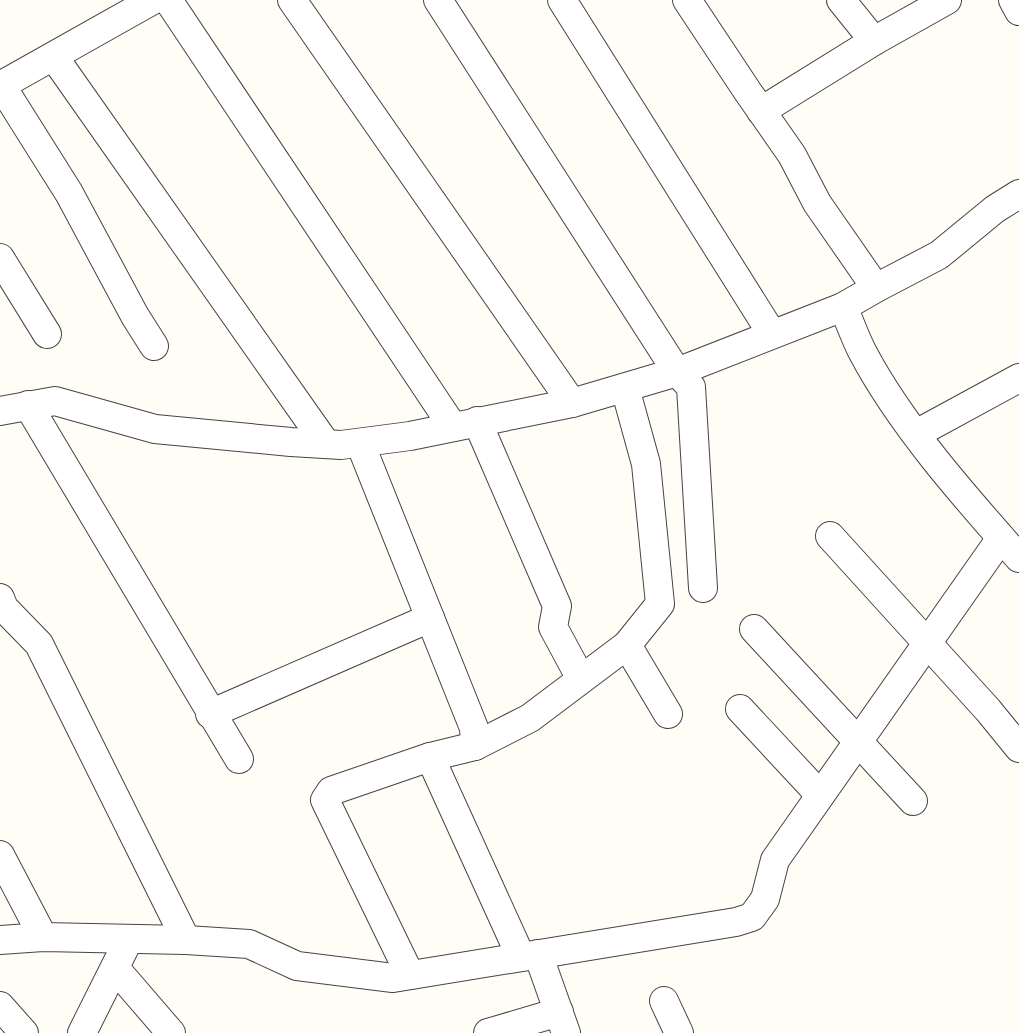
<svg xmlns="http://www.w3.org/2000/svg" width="1019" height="1033" font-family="'Roboto Serif',serif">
	<rect width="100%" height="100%" fill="#fffdf5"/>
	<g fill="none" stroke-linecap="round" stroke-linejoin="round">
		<!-- minor casing -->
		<g stroke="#444" stroke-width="30">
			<g id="minor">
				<polyline points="168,0 453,427"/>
				<polyline points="292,0 572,403"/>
				<polyline points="438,0 677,372 691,387 703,588"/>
				<polyline points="562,0 772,334"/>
				<polyline points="687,0 748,92 792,155 817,203 876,288"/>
				<polyline points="841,0 874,41"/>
				<polyline points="1013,0 1019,11"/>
				<polyline points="54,57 326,444"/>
				<polyline points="1,85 69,193 135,316 154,346"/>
				<polyline points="0,86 153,0"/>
				<polyline points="761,111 874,41 947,0"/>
				<polyline points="0,258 47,334"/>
				<path d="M843,307C850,322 855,338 863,353C901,425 965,497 1019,558"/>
				<polyline points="28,405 239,759"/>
				<polyline points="0,411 55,401 155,429 291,442 341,445 410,436 572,403 677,372 843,307 876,288 939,255 995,209 1019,194"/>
				<polyline points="477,421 557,606 553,627 581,679"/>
				<polyline points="916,434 1019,378"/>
				<polyline points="360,443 474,728 475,746 430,757 331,791 325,800 410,975"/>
				<polyline points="830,536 988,710 1019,748"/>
				<polyline points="0,598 4,608 39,644 186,940"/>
				<polyline points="754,629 913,801"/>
				<polyline points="627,645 668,714"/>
				<polyline points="740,709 820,795"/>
				<polyline points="210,714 430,618"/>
				<polyline points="475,746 530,718 627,645 660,604 646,464 625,388"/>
				<polyline points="430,757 521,957"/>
				<polyline points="0,855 43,937"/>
				<polyline points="0,940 43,937 186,940 249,944 297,966 393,978 736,922 752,917 765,899 775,860 1001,538"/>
				<polyline points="538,954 566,1033"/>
				<polyline points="115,968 171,1033"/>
				<polyline points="664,1001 679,1033"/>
				<polyline points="0,1006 24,1033"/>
				<polyline points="82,1033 129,939"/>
				<polyline points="488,1033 559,1012"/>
			</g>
		</g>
		<!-- minor -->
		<use href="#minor" stroke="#fff" stroke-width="28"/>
	</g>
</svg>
